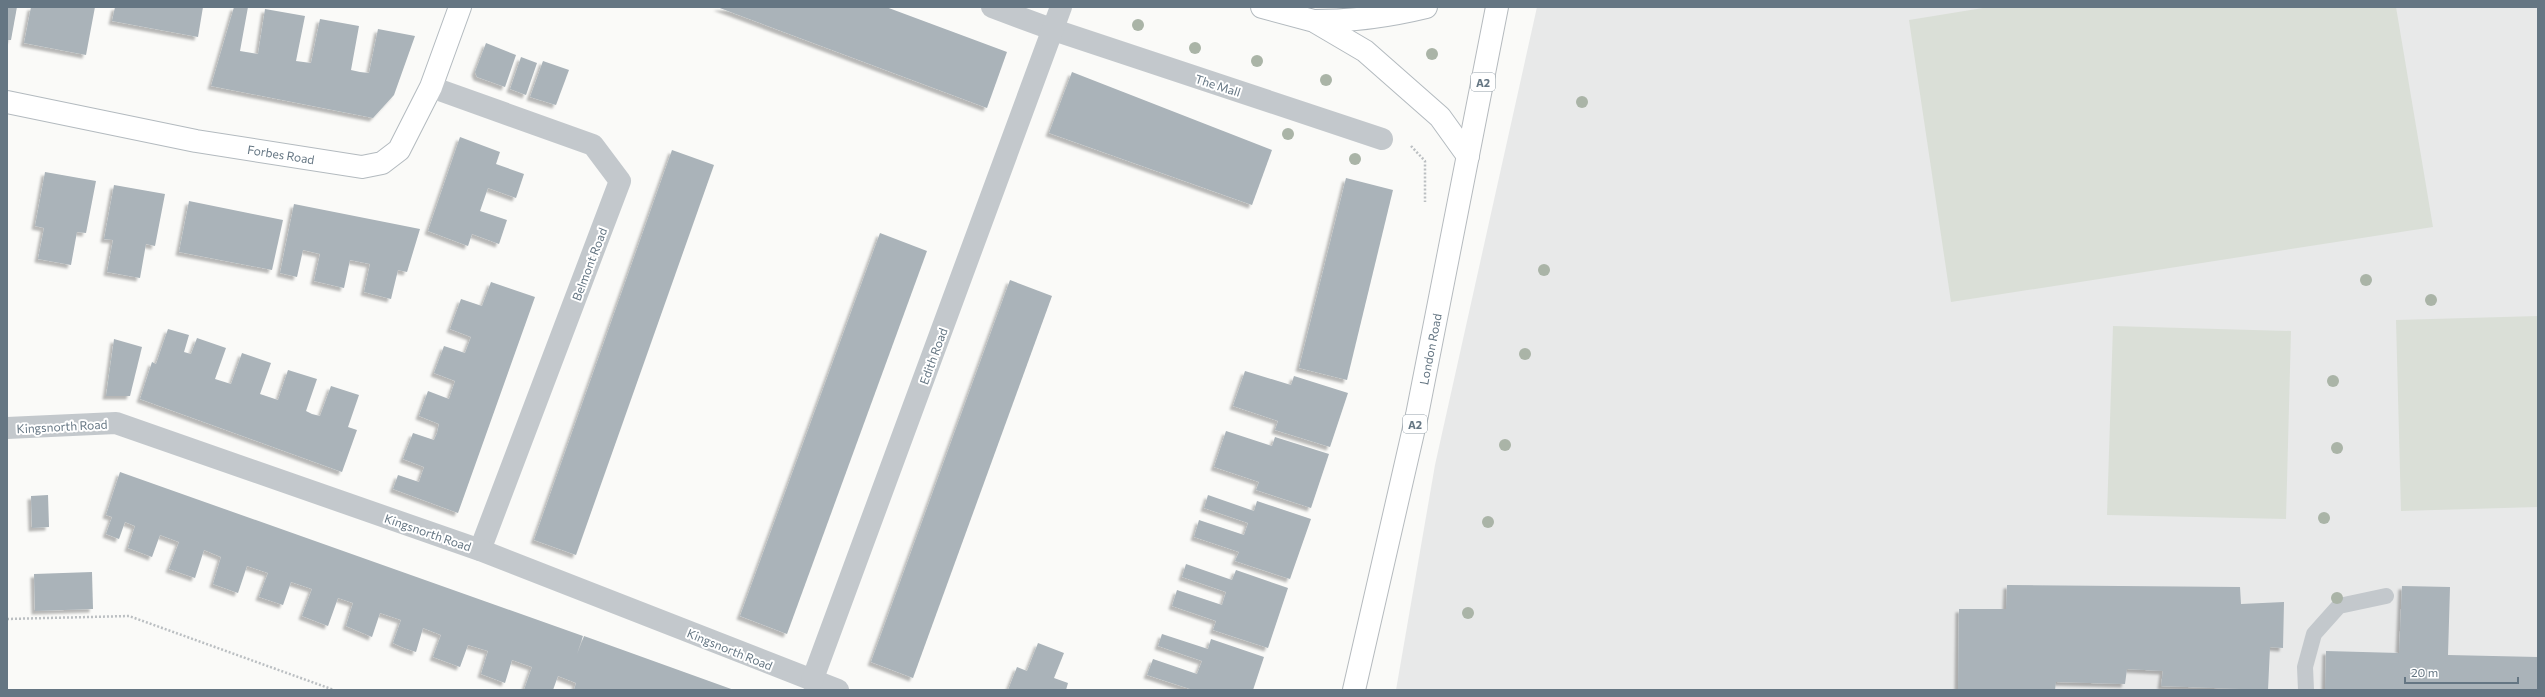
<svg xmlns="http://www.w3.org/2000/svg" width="2545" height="697" font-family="Commissioner,sans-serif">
	<defs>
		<filter id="shadow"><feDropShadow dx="-3.5" dy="3.5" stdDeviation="1" flood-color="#0004"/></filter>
	</defs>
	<rect width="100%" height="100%" fill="#fafaf8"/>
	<!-- built -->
	<polygon fill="#e8e9e9" points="1537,7 2538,7 2538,690 1396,690 1435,465"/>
	<!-- green -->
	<g fill="#dadfd7">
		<polygon points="1989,7 2396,7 2433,227 1951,302 1909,20"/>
		<polygon points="2538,316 2538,507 2401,511 2396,320"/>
		<polygon points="2113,326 2291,331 2286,519 2107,515"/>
	</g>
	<!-- building -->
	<g fill="#aab3b9" filter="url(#shadow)">
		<polygon points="7,7 17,7 11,40 7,40"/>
		<polygon points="31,7 95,7 86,55 24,43"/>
		<polygon points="115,7 203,7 198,37 112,21"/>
		<polygon points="234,7 248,7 240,51 258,54 265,9 305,16 296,61 311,63 320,19 359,26 351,70 360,72 369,73 378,29 415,36 394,95 373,118 211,86"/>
		<polygon points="717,7 886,7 1007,52 987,108"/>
		<polygon points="486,43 516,55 505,87 477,77 475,72"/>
		<polygon points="521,57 537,63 526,95 510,89"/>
		<polygon points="543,61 569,70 556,105 530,97"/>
		<polygon points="1072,72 1272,150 1252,205 1049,133"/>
		<polygon points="460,137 500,152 496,164 524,174 516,198 488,188 480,211 507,220 499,244 472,234 468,246 428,231"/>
		<polygon points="672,150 714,165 576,555 534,540"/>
		<polygon points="45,172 96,181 86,233 77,232 71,265 38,259 44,228 35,226"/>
		<polygon points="1346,178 1393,190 1347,380 1299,368"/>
		<polygon points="114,185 165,194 155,246 146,244 140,278 107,272 113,240 104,239"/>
		<polygon points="189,201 283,220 272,270 179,252"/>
		<polygon points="294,204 420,229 407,272 398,270 391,299 364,292 370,264 350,260 344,288 314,281 320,254 303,250 297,277 280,273"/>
		<polygon points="880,233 927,251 787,634 740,616"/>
		<polygon points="1010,280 1052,296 913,678 871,662"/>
		<polygon points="491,282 535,297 458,513 393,489 398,475 419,482 424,467 403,459 413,433 434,440 437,433 439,424 419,416 428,391 449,399 455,381 434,373 444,346 465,353 471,337 450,329 461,299 482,306"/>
		<polygon points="168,329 189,335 184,352 191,354 197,338 226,348 215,379 231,384 242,353 271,363 260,394 278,400 288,370 317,379 306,411 312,414 320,416 331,386 359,395 348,427 357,430 342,472 140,399 152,362 156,364"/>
		<polygon points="114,339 142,347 130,396 106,396"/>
		<polygon points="1245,371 1291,385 1294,376 1348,393 1330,447 1275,430 1278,421 1233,406"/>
		<polygon points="1226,431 1272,446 1275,437 1329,454 1311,508 1256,490 1259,482 1214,467"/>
		<polygon points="120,472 583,636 577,654 584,636 734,690 574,690 576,683 558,676 553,690 524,690 532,667 512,660 505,683 481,674 488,651 468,645 460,667 433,657 441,635 423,628 416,652 404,648 393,643 401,620 380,613 372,637 346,626 353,603 338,598 328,626 302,616 312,589 291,582 283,605 259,597 268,573 247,566 238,593 213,584 221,557 204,550 195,578 169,569 179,542 160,535 152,557 128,548 135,526 125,522 119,539 106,534 112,517 106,515"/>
		<polygon points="48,495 49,527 32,528 31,496"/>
		<polygon points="1208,495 1254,511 1257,501 1311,519 1290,579 1235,561 1239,552 1194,537 1199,520 1244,535 1248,523 1204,508"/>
		<polygon points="1186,564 1232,580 1236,570 1288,588 1268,648 1213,630 1216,621 1172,606 1177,590 1222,605 1226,592 1182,577"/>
		<polygon points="92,572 93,609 35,611 34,574"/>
		<polygon points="2007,585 2240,587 2241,604 2284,602 2283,648 2270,647 2268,690 2161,686 2163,671 2127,669 2125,684 2056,682 2055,690 1958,690 1959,609 2006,609"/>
		<polygon points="2402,586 2450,587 2448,655 2538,657 2538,690 2325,690 2326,651 2399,653"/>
		<polygon points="1162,634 1208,649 1211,639 1264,657 1253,690 1193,690 1147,675 1153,659 1197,674 1202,661 1158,646"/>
		<polygon points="1038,643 1064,653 1054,678 1068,683 1066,690 1008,690 1017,667 1027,671"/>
	</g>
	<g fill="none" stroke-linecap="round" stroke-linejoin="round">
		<!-- secondary casing -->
		<g stroke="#b3babf" stroke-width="24">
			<g id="secondary">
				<polyline points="1262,7 1314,21 1365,51 1440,117 1468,156"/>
				<path d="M1315,21C1353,21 1389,16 1426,7"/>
				<polyline points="7,102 196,141 362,167 382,163 399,150 431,87 460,7"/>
			</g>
		</g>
		<!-- primary casing -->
		<g stroke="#b5babe" stroke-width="24">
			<polyline id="primary" points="1354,690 1417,415 1497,7"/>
		</g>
		<!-- path -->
		<g stroke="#bbbfc2" stroke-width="2.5" stroke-dasharray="2 2" stroke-linecap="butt">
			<polyline points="1411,146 1425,161 1425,202"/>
			<polyline points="7,619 129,616 334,690"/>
		</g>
		<!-- service -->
		<polyline stroke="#c3c8cc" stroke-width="16" points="2306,690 2305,667 2314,634 2339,606 2386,596"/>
		<!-- minor -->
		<g stroke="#c3c8cc" stroke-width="22">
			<polyline points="992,7 1054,30 1382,139"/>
			<polyline points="431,87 593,145 620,181 480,550"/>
			<polyline points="7,428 116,423 480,550 838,690"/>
			<polyline points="812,681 1061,7"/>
		</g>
		<!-- secondary -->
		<use href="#secondary" stroke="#fff" stroke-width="22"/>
		<!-- primary -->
		<use href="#primary" stroke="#fff" stroke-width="22"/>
	</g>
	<!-- trees -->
	<g fill="#aab4a7">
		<circle cx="1138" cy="25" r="6"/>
		<circle cx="1195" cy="48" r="6"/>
		<circle cx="1432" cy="54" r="6"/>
		<circle cx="1257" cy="61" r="6"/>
		<circle cx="1326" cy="80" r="6"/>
		<circle cx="1582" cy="102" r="6"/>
		<circle cx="1288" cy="134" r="6"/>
		<circle cx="1355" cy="159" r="6"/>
		<circle cx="1544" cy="270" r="6"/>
		<circle cx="2366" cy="280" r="6"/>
		<circle cx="2431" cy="300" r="6"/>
		<circle cx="1525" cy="354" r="6"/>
		<circle cx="2333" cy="381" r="6"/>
		<circle cx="1505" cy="445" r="6"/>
		<circle cx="2337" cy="448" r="6"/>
		<circle cx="2324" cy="518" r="6"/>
		<circle cx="1488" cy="522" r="6"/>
		<circle cx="2337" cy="598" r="6"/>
		<circle cx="1468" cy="613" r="6"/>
	</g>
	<g text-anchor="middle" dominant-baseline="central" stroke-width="4" stroke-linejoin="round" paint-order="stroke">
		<!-- shield labels -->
		<g fill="#fff" stroke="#939fa8" stroke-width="1">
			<rect x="1471" y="73" width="24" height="18" rx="3"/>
			<rect x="1403" y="415" width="24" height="18" rx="3"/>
		</g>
		<g font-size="11" font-weight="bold" fill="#657683">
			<text x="1483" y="82">A2</text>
			<text x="1415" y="424">A2</text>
		</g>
		<!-- street labels -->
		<g font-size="12" fill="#657683" stroke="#fff">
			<text transform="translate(1218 85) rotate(18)">The Mall</text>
			<text transform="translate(281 154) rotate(9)">Forbes Road</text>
			<text transform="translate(589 264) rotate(-69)">Belmont Road</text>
			<text transform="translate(1430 349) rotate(-79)">London Road</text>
			<text transform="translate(933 356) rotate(-70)">Edith Road</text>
			<text transform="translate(62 426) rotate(-3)">Kingsnorth Road</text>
			<text transform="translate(428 532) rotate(19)">Kingsnorth Road</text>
			<text transform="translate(730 649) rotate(22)">Kingsnorth Road</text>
		</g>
	</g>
	<!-- border -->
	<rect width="2545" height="697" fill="none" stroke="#657683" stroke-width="16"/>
	<!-- scale -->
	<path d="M2405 677v6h113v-6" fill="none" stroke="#657683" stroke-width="2"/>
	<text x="2411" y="677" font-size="12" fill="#657683" stroke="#ffffff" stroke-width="3" paint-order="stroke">20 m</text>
</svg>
